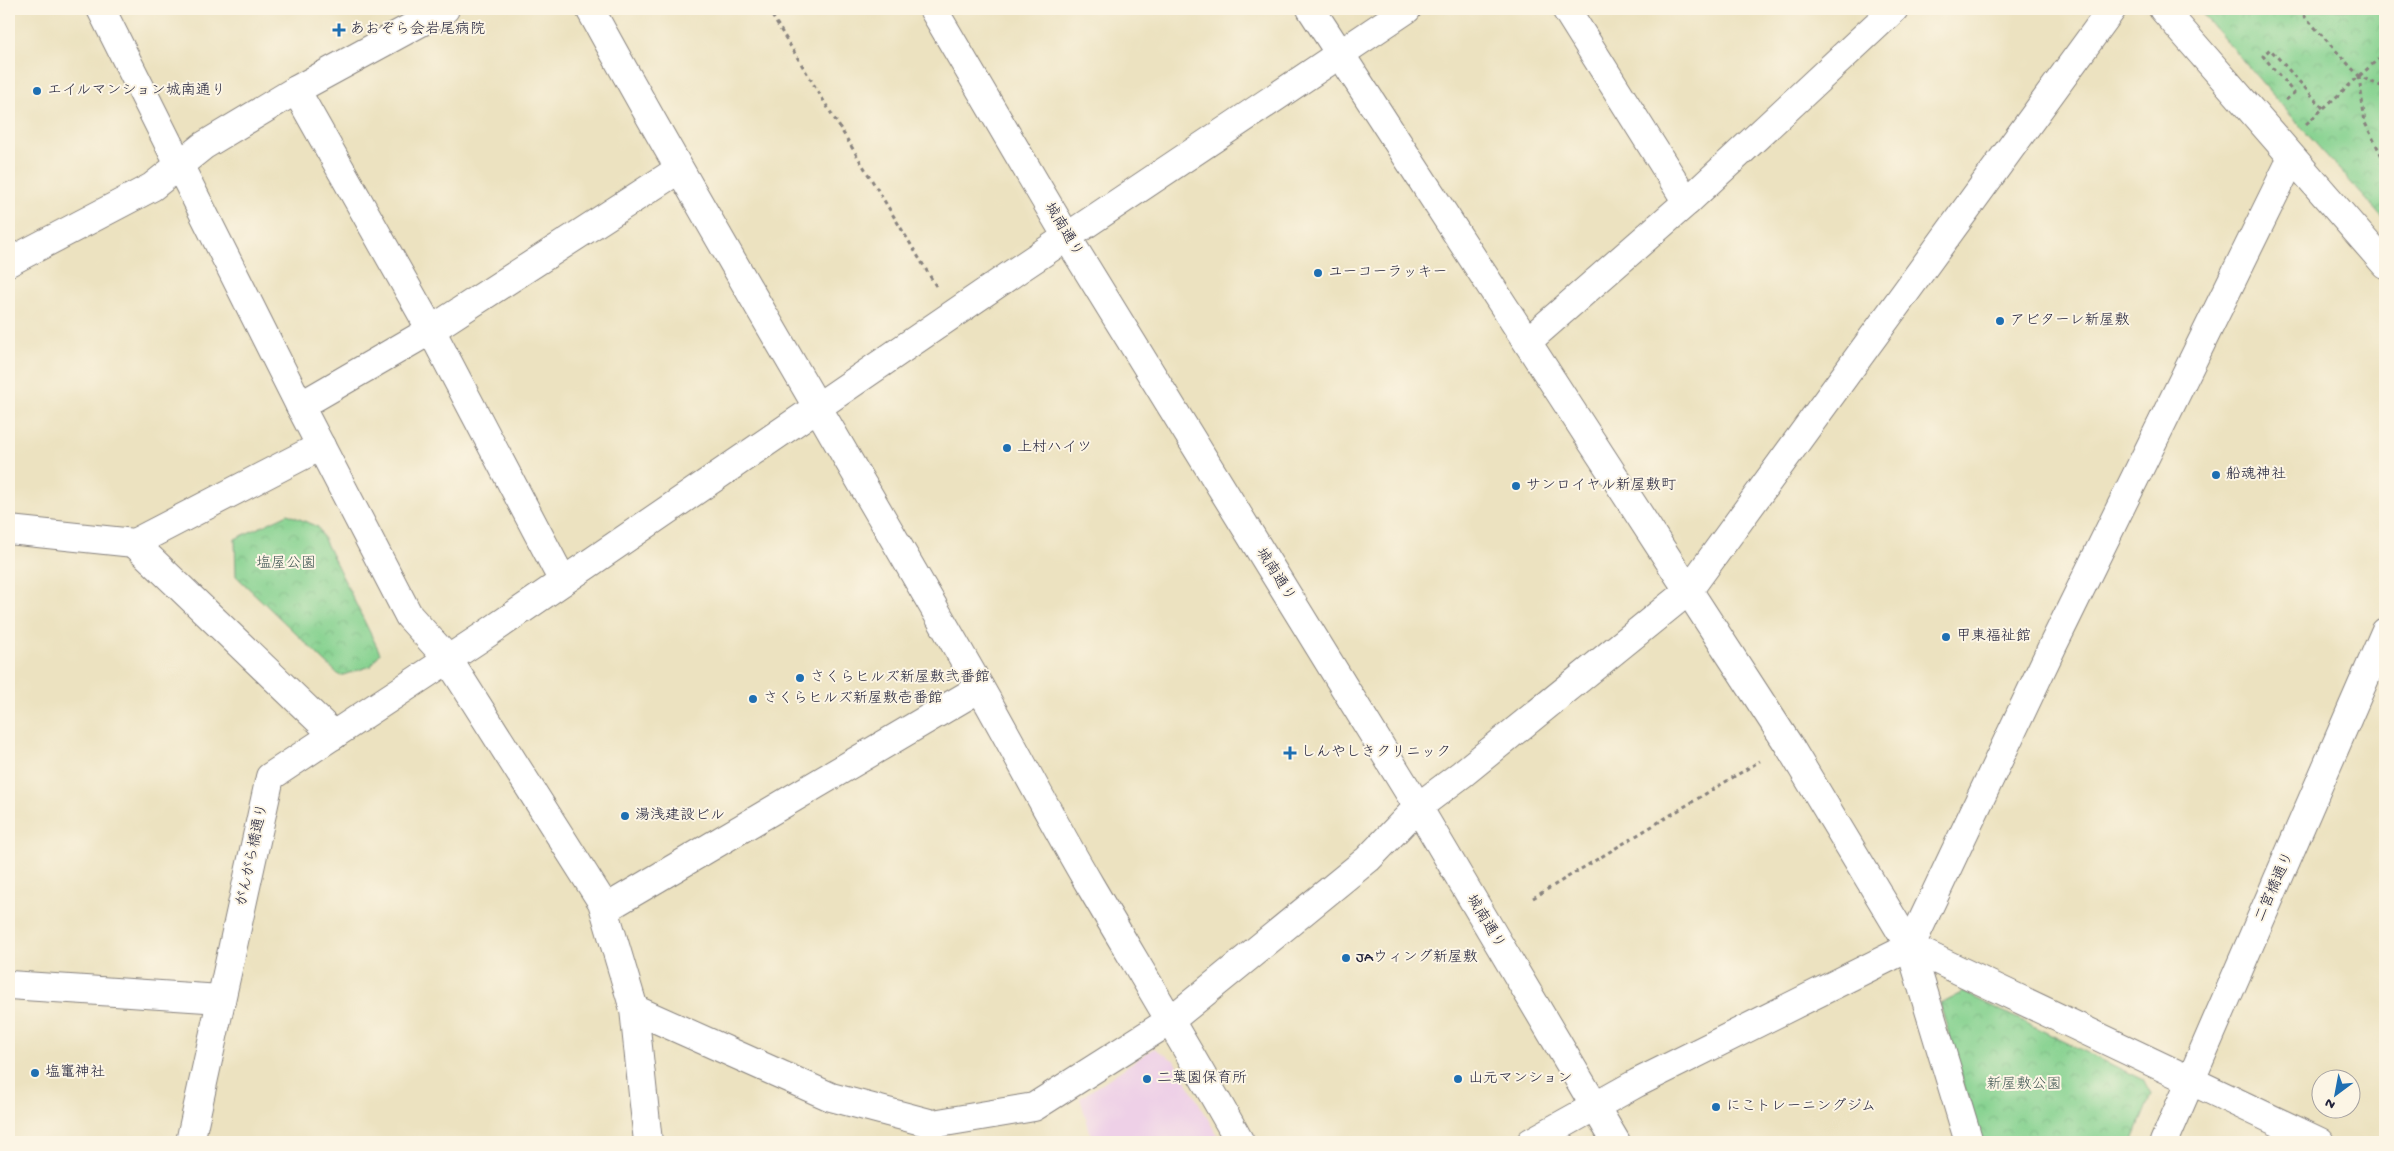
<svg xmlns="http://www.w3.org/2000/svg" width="2394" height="1151" font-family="'Gochi Hand','Klee One',sans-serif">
	<defs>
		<pattern id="park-crowns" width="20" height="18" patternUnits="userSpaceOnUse" patternTransform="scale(1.25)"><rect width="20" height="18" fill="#86d290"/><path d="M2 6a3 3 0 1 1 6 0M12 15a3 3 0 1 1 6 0" fill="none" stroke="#73b47d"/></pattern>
	</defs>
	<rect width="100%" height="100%" fill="#fcf5e5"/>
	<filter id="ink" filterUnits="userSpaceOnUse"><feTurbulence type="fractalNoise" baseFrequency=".02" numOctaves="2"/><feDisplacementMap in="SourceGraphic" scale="10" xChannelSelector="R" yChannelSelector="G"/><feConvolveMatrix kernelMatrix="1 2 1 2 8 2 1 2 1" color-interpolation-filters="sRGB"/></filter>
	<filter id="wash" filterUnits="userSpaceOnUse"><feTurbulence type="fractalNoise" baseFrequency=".0096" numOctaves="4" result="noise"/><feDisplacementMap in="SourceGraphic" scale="20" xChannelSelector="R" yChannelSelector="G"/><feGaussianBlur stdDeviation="1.12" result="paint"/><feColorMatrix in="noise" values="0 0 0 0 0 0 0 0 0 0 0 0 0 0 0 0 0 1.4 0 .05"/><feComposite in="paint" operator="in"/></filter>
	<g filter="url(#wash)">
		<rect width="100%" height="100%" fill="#ece2c0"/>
		<!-- built -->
		<polygon fill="#eed0e7" points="1154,1048 1175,1061 1221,1142 1093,1142 1080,1098"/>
		<!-- park -->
		<g fill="url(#park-crowns)" stroke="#547a66">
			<polygon points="2198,9 2385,9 2385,220 2307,134"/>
			<polygon points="288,514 318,527 380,653 371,666 340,676 236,576 235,539"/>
			<polygon points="1963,992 2143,1080 2151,1095 2132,1142 1981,1142 1940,1004"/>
		</g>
	</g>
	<g filter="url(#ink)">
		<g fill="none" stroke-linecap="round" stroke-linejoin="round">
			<!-- street casing -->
			<g stroke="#87827e" stroke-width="30">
				<g id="street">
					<path d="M590,9C715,237 850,460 979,686C1017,753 1052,821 1091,887C1141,972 1192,1056 1240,1142"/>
					<polyline points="1311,9 1788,744 1910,947 1969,1142"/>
					<polyline points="1566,9 1687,202"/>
					<polyline points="296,90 431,330 563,581"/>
					<polyline points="9,262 152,187 203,146 296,90 445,9"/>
					<polyline points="1528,341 1687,202 1894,9"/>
					<polyline points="300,406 431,330 678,170"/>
					<polyline points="134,543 334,735"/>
					<polyline points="448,659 602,902 634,1009 648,1142"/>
					<polyline points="605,909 980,688"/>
					<polyline points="1910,947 2320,1142"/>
					<polyline points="9,985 221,999"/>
					<polyline points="634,1009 831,1097 933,1124 1034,1107 1171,1020 1368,859 1418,807 1462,774 1688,591 2112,9"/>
					<polyline points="1531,1142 1637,1083 1910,947 2053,645 2292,158"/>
					<polyline points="2164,1142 2385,632"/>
				</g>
			</g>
			<!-- secondary casing -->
			<g stroke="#87827e" stroke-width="30">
				<g id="secondary">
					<polyline points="101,9 300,406 409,616 448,659"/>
					<polyline points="933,9 1067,237 1418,807 1616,1142"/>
					<polyline points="2163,9 2385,264"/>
					<polyline points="9,530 134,543 321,446"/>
					<polyline points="190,1142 270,777 482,637 1019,269 1407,9"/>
				</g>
			</g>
			<!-- path -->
			<g stroke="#87827e" stroke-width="3" stroke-dasharray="4 4" stroke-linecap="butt">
				<polyline points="768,9 936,286"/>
				<polyline points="2298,9 2359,76 2385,88"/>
				<polyline points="2359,76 2365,123 2385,162"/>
				<polyline points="2286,100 2294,93 2263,56 2270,49 2323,108"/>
				<polyline points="2306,124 2385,53"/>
				<polyline points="1533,898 1760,761"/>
			</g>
			<!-- street -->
			<use href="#street" stroke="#fff" stroke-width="28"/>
			<!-- secondary -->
			<use href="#secondary" stroke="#fff" stroke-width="28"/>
		</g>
	</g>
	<!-- markers -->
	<g fill="#1f6fb2" stroke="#fcf5e5" stroke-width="2">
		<path d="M336.5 22.5h5v5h5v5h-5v5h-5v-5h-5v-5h5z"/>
		<circle cx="37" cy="91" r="5"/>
		<circle cx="1318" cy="273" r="5"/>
		<circle cx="2000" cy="321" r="5"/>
		<circle cx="1007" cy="448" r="5"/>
		<circle cx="2216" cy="475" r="5"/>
		<circle cx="1516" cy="486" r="5"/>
		<circle cx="1946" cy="637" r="5"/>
		<circle cx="800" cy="678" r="5"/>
		<circle cx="753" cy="699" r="5"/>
		<path d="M1287.5 745.5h5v5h5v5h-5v5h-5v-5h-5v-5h5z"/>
		<circle cx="625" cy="816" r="5"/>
		<circle cx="1346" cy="958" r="5"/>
		<circle cx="35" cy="1073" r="5"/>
		<circle cx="1147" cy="1079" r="5"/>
		<circle cx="1458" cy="1079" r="5"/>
		<circle cx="1716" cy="1107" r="5"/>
	</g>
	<g text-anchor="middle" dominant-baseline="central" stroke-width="4" stroke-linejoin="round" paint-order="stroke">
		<!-- poi labels -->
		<g font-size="15" fill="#22223b" stroke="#fcf5e5" text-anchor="start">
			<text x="350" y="30">あおぞら会岩尾病院</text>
			<text x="47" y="91">エイルマンション城南通り</text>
			<text x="1328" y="273">ユーコーラッキー</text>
			<text x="2010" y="321">アビターレ新屋敷</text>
			<text x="1017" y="448">上村ハイツ</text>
			<text x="2226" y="475">船魂神社</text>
			<text x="1526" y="486">サンロイヤル新屋敷町</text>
			<text x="1956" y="637">甲東福祉館</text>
			<text x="810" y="678">さくらヒルズ新屋敷弐番館</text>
			<text x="763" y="699">さくらヒルズ新屋敷壱番館</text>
			<text x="1301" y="753">しんやしきクリニック</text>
			<text x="635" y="816">湯浅建設ビル</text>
			<text x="1356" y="958">JAウィング新屋敷</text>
			<text x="45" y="1073">塩竃神社</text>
			<text x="1157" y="1079">二葉園保育所</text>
			<text x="1468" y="1079">山元マンション</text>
			<text x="1726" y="1107">にこトレーニングジム</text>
		</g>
		<!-- street labels -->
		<g font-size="15" fill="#22223b" stroke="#fcf5e5">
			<text transform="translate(1063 230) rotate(59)">城南通り</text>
			<text transform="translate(1275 575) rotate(58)">城南通り</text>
			<text transform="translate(253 855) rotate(-78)">がんがら橋通り</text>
			<text transform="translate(2275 887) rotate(-66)">二宮橋通り</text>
			<text transform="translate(1485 922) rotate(59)">城南通り</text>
		</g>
		<!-- park labels -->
		<g font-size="15" fill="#405754" stroke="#fcf5e5">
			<text x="286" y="564">塩屋公園</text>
			<text x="2024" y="1085">新屋敷公園</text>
		</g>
	</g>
	<!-- margin -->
	<rect width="2394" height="1151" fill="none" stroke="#fcf5e5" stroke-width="30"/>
	<!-- north arrow -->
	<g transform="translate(2336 1094) rotate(212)"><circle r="24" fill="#fcf5e5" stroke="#a5a1a1"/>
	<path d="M0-4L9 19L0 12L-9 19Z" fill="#1f6fb2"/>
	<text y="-8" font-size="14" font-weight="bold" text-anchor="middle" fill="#22223b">N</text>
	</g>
</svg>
